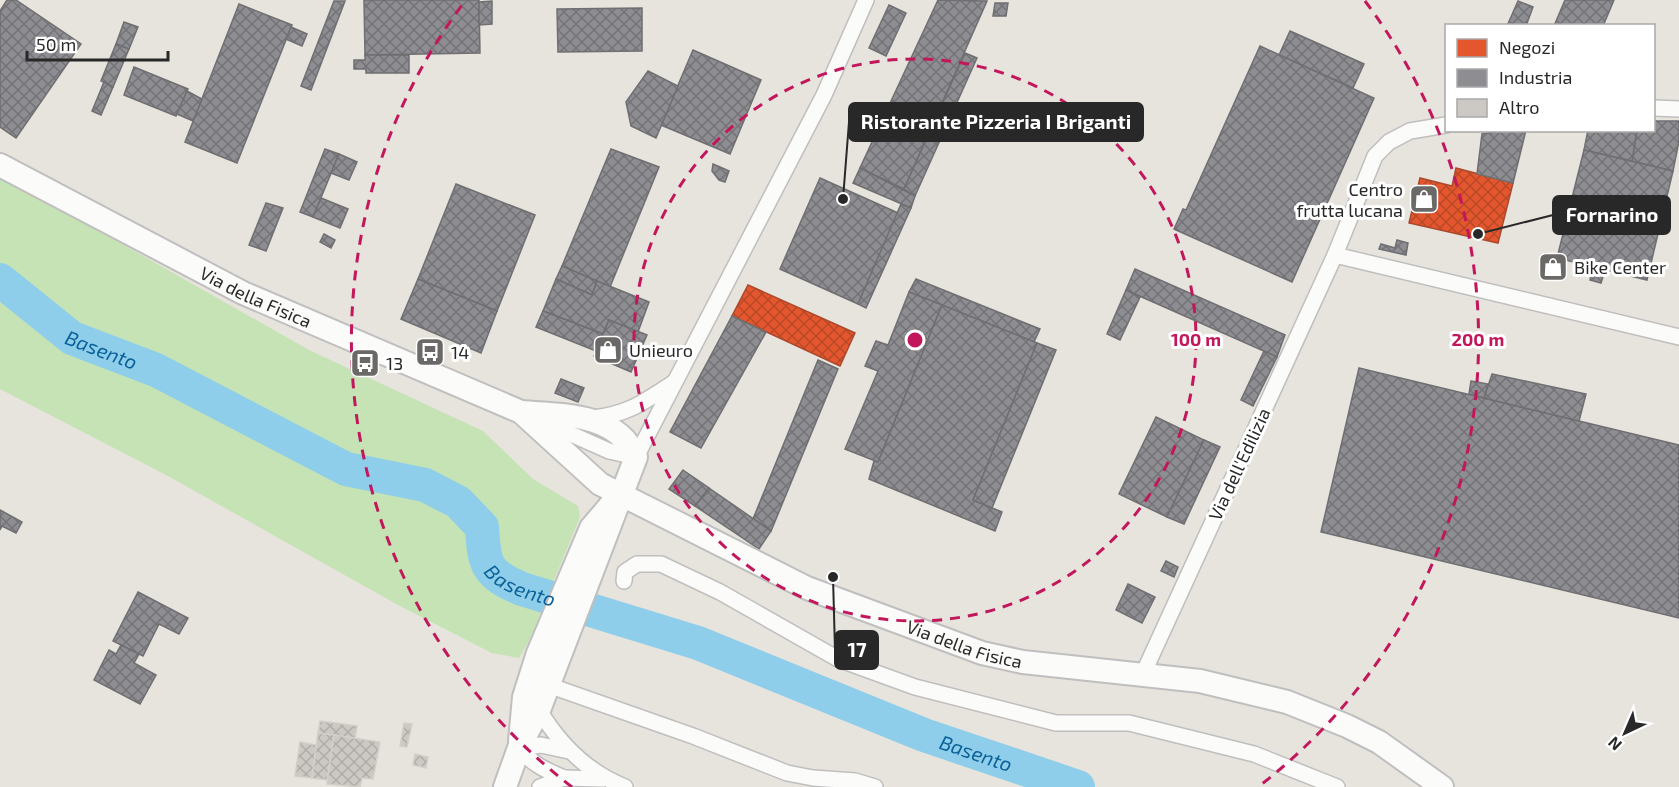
<svg xmlns="http://www.w3.org/2000/svg" width="1679" height="787" font-family="'Exo 2',sans-serif">
	<defs>
		<pattern id="shops-cross-hatch" width="8" height="8" patternUnits="userSpaceOnUse" patternTransform="scale(1.5)"><rect width="8" height="8" fill="#e4572e"/><path d="M0 0l8 8M0 8l8-8" fill="none" stroke="#b94827"/></pattern>
		<pattern id="industry-cross-hatch" width="8" height="8" patternUnits="userSpaceOnUse" patternTransform="scale(1.5)"><rect width="8" height="8" fill="#8d8d92"/><path d="M0 0l8 8M0 8l8-8" fill="none" stroke="#737377"/></pattern>
		<pattern id="building-cross-hatch" width="8" height="8" patternUnits="userSpaceOnUse" patternTransform="scale(1.5)"><rect width="8" height="8" fill="#ccc9c4"/><path d="M0 0l8 8M0 8l8-8" fill="none" stroke="#afada8"/></pattern>
	</defs>
	<rect width="100%" height="100%" fill="#e7e3dd"/>
	<!-- grass -->
	<polygon fill="#c5e3b4" points="0,175 309,350 483,431 533,479 578,506 580,517 529,641 519,658 492,653 398,605 168,476 0,389"/>
	<!-- shops -->
	<g fill="url(#shops-cross-hatch)" stroke="#ac492c" stroke-width="1.5">
		<polygon points="1456,168 1513,183 1498,243 1409,223 1420,178 1452,186"/>
		<polygon points="748,285 855,333 840,366 732,316"/>
	</g>
	<!-- industry -->
	<g fill="url(#industry-cross-hatch)" stroke="#6f6f72" stroke-width="1.5">
		<polygon points="7,0 16,0 81,44 16,138 0,127 0,11"/>
		<polygon points="364,0 479,0 480,53 365,55"/>
		<polygon points="938,0 987,1 904,189 860,168"/>
		<polygon points="1565,0 1614,0 1603,26 1554,26"/>
		<polygon points="334,1 345,1 311,90 301,86"/>
		<polygon points="492,1 492,24 479,25 479,2"/>
		<polygon points="1518,1 1533,7 1526,26 1507,26"/>
		<polygon points="995,3 1008,3 1006,16 993,16"/>
		<polygon points="239,4 292,25 237,163 185,142"/>
		<polygon points="889,5 906,13 886,56 869,48"/>
		<polygon points="642,8 642,51 558,52 557,9"/>
		<polygon points="124,22 138,27 129,49 116,44"/>
		<polygon points="291,27 307,34 302,46 286,39"/>
		<polygon points="1290,31 1364,64 1353,88 1279,55"/>
		<polygon points="116,44 129,49 113,87 101,81"/>
		<polygon points="1260,46 1374,98 1292,282 1174,229 1183,209 1186,210"/>
		<polygon points="693,50 761,80 730,154 661,125"/>
		<polygon points="965,53 977,58 915,196 904,189"/>
		<polygon points="365,55 409,55 409,73 366,73 366,69 354,69 354,60 365,60"/>
		<polygon points="134,67 188,89 176,116 124,95"/>
		<polygon points="648,71 678,86 656,138 631,126 626,102"/>
		<polygon points="104,82 113,87 101,115 92,111"/>
		<polygon points="187,91 202,99 193,121 177,114"/>
		<polygon points="1654,121 1679,121 1679,141 1673,171 1632,161 1637,130 1654,130"/>
		<polygon points="1509,130 1526,130 1513,183 1477,174 1482,134"/>
		<polygon points="1588,130 1637,130 1632,161 1584,150"/>
		<polygon points="325,149 339,154 313,217 300,212"/>
		<polygon points="611,149 659,167 610,287 562,266"/>
		<polygon points="1584,150 1673,171 1647,280 1557,258"/>
		<polygon points="339,154 357,162 349,180 331,173"/>
		<polygon points="713,164 729,171 725,182 719,180 712,171"/>
		<polygon points="860,168 915,196 911,208 853,183"/>
		<polygon points="820,178 898,213 858,304 780,269"/>
		<polygon points="456,184 535,215 497,311 418,279"/>
		<polygon points="321,198 348,209 340,228 313,217"/>
		<polygon points="266,203 283,208 266,251 249,245"/>
		<polygon points="901,204 911,208 866,308 858,304"/>
		<polygon points="324,234 335,240 331,248 320,242"/>
		<polygon points="1397,240 1408,243 1406,255 1379,249 1381,244 1395,248"/>
		<polygon points="562,266 597,281 592,295 556,279"/>
		<polygon points="1593,267 1605,270 1601,283 1590,280"/>
		<polygon points="1135,269 1285,335 1277,357 1126,290"/>
		<polygon points="418,279 497,311 481,353 401,319"/>
		<polygon points="556,279 592,295 597,281 649,302 638,332 609,320 603,334 543,311"/>
		<polygon points="916,279 1040,329 1034,342 909,292"/>
		<polygon points="1126,290 1140,297 1120,340 1107,334"/>
		<polygon points="909,292 942,305 878,462 845,449 878,371 865,366 876,341 888,345"/>
		<polygon points="942,305 1037,343 973,500 1002,512 995,531 869,479 874,461 878,462"/>
		<polygon points="543,311 603,334 596,351 536,327"/>
		<polygon points="732,316 766,332 701,448 670,432"/>
		<polygon points="609,320 647,335 631,372 594,356"/>
		<polygon points="1037,343 1056,350 992,508 973,500"/>
		<polygon points="1264,351 1277,357 1253,406 1241,400"/>
		<polygon points="818,360 838,369 771,531 753,519"/>
		<polygon points="1359,368 1679,445 1679,618 1321,532"/>
		<polygon points="1492,374 1586,394 1579,421 1484,398"/>
		<polygon points="561,379 584,388 578,402 555,393"/>
		<polygon points="1471,381 1488,384 1484,398 1469,394"/>
		<polygon points="1156,417 1204,440 1167,517 1119,494"/>
		<polygon points="1204,440 1220,447 1184,524 1167,517"/>
		<polygon points="683,470 709,488 695,506 669,489"/>
		<polygon points="709,488 771,531 759,549 695,506"/>
		<polygon points="0,510 22,522 16,533 2,526 0,530"/>
		<polygon points="1166,561 1178,567 1174,577 1161,571"/>
		<polygon points="1128,584 1155,597 1142,623 1116,610"/>
		<polygon points="138,592 188,618 179,634 159,624 143,656 113,641"/>
		<polygon points="121,645 139,654 134,663 156,675 140,704 94,680 109,650 116,654"/>
	</g>
	<g fill="none" stroke-linecap="round" stroke-linejoin="round">
		<!-- river -->
		<path stroke="#8eceeb" stroke-width="34" id="s1" d="M0,280L72,338L156,370L346,469L425,485L458,502L482,527C484,565 486,574 522,589L698,643L924,735L1078,787"/>
	</g>
	<!-- building -->
	<g fill="url(#building-cross-hatch)" stroke="#d2cfc9" stroke-width="1.5">
		<polygon points="320,721 357,726 355,738 318,733"/>
		<polygon points="404,723 412,724 407,747 400,746"/>
		<polygon points="318,733 334,735 327,780 312,778"/>
		<polygon points="334,735 380,742 373,779 362,778 360,787 327,784"/>
		<polygon points="300,742 316,745 312,778 295,776"/>
		<polygon points="415,754 428,757 426,768 413,765"/>
	</g>
	<g fill="none" stroke-linecap="round" stroke-linejoin="round">
		<!-- street casing -->
		<g stroke="#c0bfbf" stroke-width="18">
			<g id="street">
				<polyline points="1654,108 1679,109"/>
				<polyline points="1335,255 1679,337"/>
				<polyline points="535,418 609,451 636,457 824,95 866,0"/>
				<path d="M592,418C627,415 644,402 673,383"/>
				<polyline points="624,581 625,572 637,564 661,564 720,592 838,659 915,687 1056,723 1129,723 1254,754 1337,787"/>
				<polyline points="1143,674 1335,255 1375,156 1389,142 1410,131 1446,125"/>
				<polyline points="548,685 693,736 787,773 813,778 855,781 875,787"/>
				<path d="M539,710C560,745 587,772 625,787"/>
				<path d="M519,748C532,764 545,770 564,778"/>
				<polyline points="519,748 541,745 569,751"/>
				<polyline points="540,787 564,778 603,779"/>
			</g>
		</g>
		<!-- secondary casing -->
		<g stroke="#c0bfbf" stroke-width="26">
			<g id="secondary">
				<path id="s2" d="M0,165L243,293L521,412L600,484L807,588L982,653L1023,662L1200,681L1287,702L1347,726L1379,742L1442,787"/>
				<polyline points="520,741 524,697 538,653 591,528 614,501"/>
				<path d="M505,787L519,748L539,710L636,457C617,413 562,415 521,412"/>
			</g>
		</g>
		<!-- street -->
		<use href="#street" stroke="#fbfbfa" stroke-width="15"/>
		<!-- secondary -->
		<use href="#secondary" stroke="#fbfbfa" stroke-width="22"/>
	</g>
	<!-- distance rings -->
	<g fill="none" stroke="#c2185b" stroke-width="3" stroke-dasharray="10 8">
		<circle cx="915" cy="340" r="281"/>
		<path d="M572 787A563 563 0 0 1 465 1M1365 1A563 563 0 0 1 1258 787"/>
	</g>
	<!-- icons -->
	<defs>
		<g id="shop-square" transform="scale(1.5)"><rect x="-9" y="-9" width="18" height="18" rx="4" fill="#6b6967" stroke="#fff"/><path d="M-5-2.5h2.3a2.7 3.5 0 0 1 5.4 0H5L5.5 6h-11ZM-1.5-2.5h3a1.5 2.3 0 0 0-3 0Z" fill="#fff"/></g>
		<g id="bus-square" transform="scale(1.5)"><rect x="-9" y="-9" width="18" height="18" rx="4" fill="#6b6967" stroke="#fff"/><path d="M-5-6H5V4H4V6H2V4H-2V6H-4V4H-5ZM-3.5-4V0h7V-4ZM-3.5 1.2v1.5H-2V1.2ZM2 1.2v1.5H3.5V1.2Z" fill="#fff"/></g>
	</defs>
	<g fill-rule="evenodd">
		<use href="#shop-square" x="1424" y="199"/>
		<use href="#shop-square" x="1553" y="267"/>
		<use href="#shop-square" x="608" y="350"/>
		<use href="#bus-square" x="430" y="352"/>
		<use href="#bus-square" x="365" y="363"/>
	</g>
	<g text-anchor="middle" dominant-baseline="central" stroke-width="6" stroke-linejoin="round" paint-order="stroke">
		<!-- poi labels -->
		<g font-size="18" fill="#282828" stroke="#fff" text-anchor="start">
			<text x="1403" y="189" text-anchor="end">Centro<tspan x="1403" dy="21">frutta lucana</tspan></text>
			<text x="1574" y="267">Bike Center</text>
			<text x="629" y="350">Unieuro</text>
			<text x="451" y="352">14</text>
			<text x="386" y="363">13</text>
		</g>
		<!-- street labels -->
		<g font-size="18" fill="#282828" stroke="#fff">
			<text stroke="none"><textPath href="#s2" startOffset="288">Via della Fisica</textPath></text>
			<text transform="translate(1239 464) rotate(-65)">Via dell'Edilizia</text>
			<text stroke="none"><textPath href="#s2" startOffset="1083">Via della Fisica</textPath></text>
		</g>
		<!-- water labels -->
		<g font-size="20" font-style="italic" fill="#0a6199" stroke="#fff">
			<text stroke="none"><textPath href="#s1" startOffset="124">Basento</textPath></text>
			<text stroke="none"><textPath href="#s1" startOffset="627">Basento</textPath></text>
			<text stroke="none"><textPath href="#s1" startOffset="1113">Basento</textPath></text>
		</g>
	</g>
	<circle cx="915" cy="340" r="9" fill="#c2185b" stroke="#fff" stroke-width="3"/>
	<g font-size="18" text-anchor="middle" font-weight="bold" fill="#c2185b" stroke="#fff" stroke-width="6" stroke-linejoin="round" paint-order="stroke">
		<text x="1196" y="346">100 m</text>
		<text x="1478" y="346">200 m</text>
	</g>
	<!-- callouts -->
	<path fill="none" stroke="#282828" stroke-width="2" d="M843 199L849 122M1478 234L1553 215M833 577L835 650"/>
	<g fill="#282828" stroke="#fff" stroke-width="2">
		<circle cx="843" cy="199" r="6"/>
		<circle cx="1478" cy="234" r="6"/>
		<circle cx="833" cy="577" r="6"/>
	</g>
	<g fill="#282828" stroke="#282828" stroke-width="2">
		<rect x="849" y="103" width="294" height="38" rx="6"/>
		<rect x="1553" y="196" width="117" height="38" rx="6"/>
		<rect x="835" y="631" width="43" height="38" rx="6"/>
	</g>
	<g font-size="20" text-anchor="middle" font-weight="bold" fill="#fff">
		<text x="996" y="129">Ristorante Pizzeria I Briganti</text>
		<text x="1612" y="222">Fornarino</text>
		<text x="857" y="657">17</text>
	</g>
	<!-- legend -->
	<rect x="1445" y="24" width="210" height="108" fill="#ffffff" stroke="#a9a9a9" stroke-width="1.5"/>
	<rect x="1457" y="39" width="30" height="18" fill="#e4572e" stroke="#a9a9a9" stroke-width="1.5"/>
	<text x="1499" y="54" font-size="18" fill="#282828">Negozi</text>
	<rect x="1457" y="69" width="30" height="18" fill="#8d8d92" stroke="#a9a9a9" stroke-width="1.5"/>
	<text x="1499" y="84" font-size="18" fill="#282828">Industria</text>
	<rect x="1457" y="99" width="30" height="18" fill="#ccc9c4" stroke="#a9a9a9" stroke-width="1.5"/>
	<text x="1499" y="114" font-size="18" fill="#282828">Altro</text>
	<!-- north arrow -->
	<g transform="translate(1625 733) rotate(224)" stroke="#ffffff" stroke-width="4.5" paint-order="stroke">
	<path d="M0-4.5L10 22L0 15L-10 22Z" fill="#282828"/>
	<text y="-9" font-size="16" font-weight="bold" text-anchor="middle" fill="#282828">N</text>
	</g>
	<!-- scale -->
	<path d="M27 51v9h141v-9" fill="none" stroke="#282828" stroke-width="3"/>
	<text x="36" y="51" font-size="18" fill="#282828" stroke="#ffffff" stroke-width="4.5" paint-order="stroke">50 m</text>
</svg>
